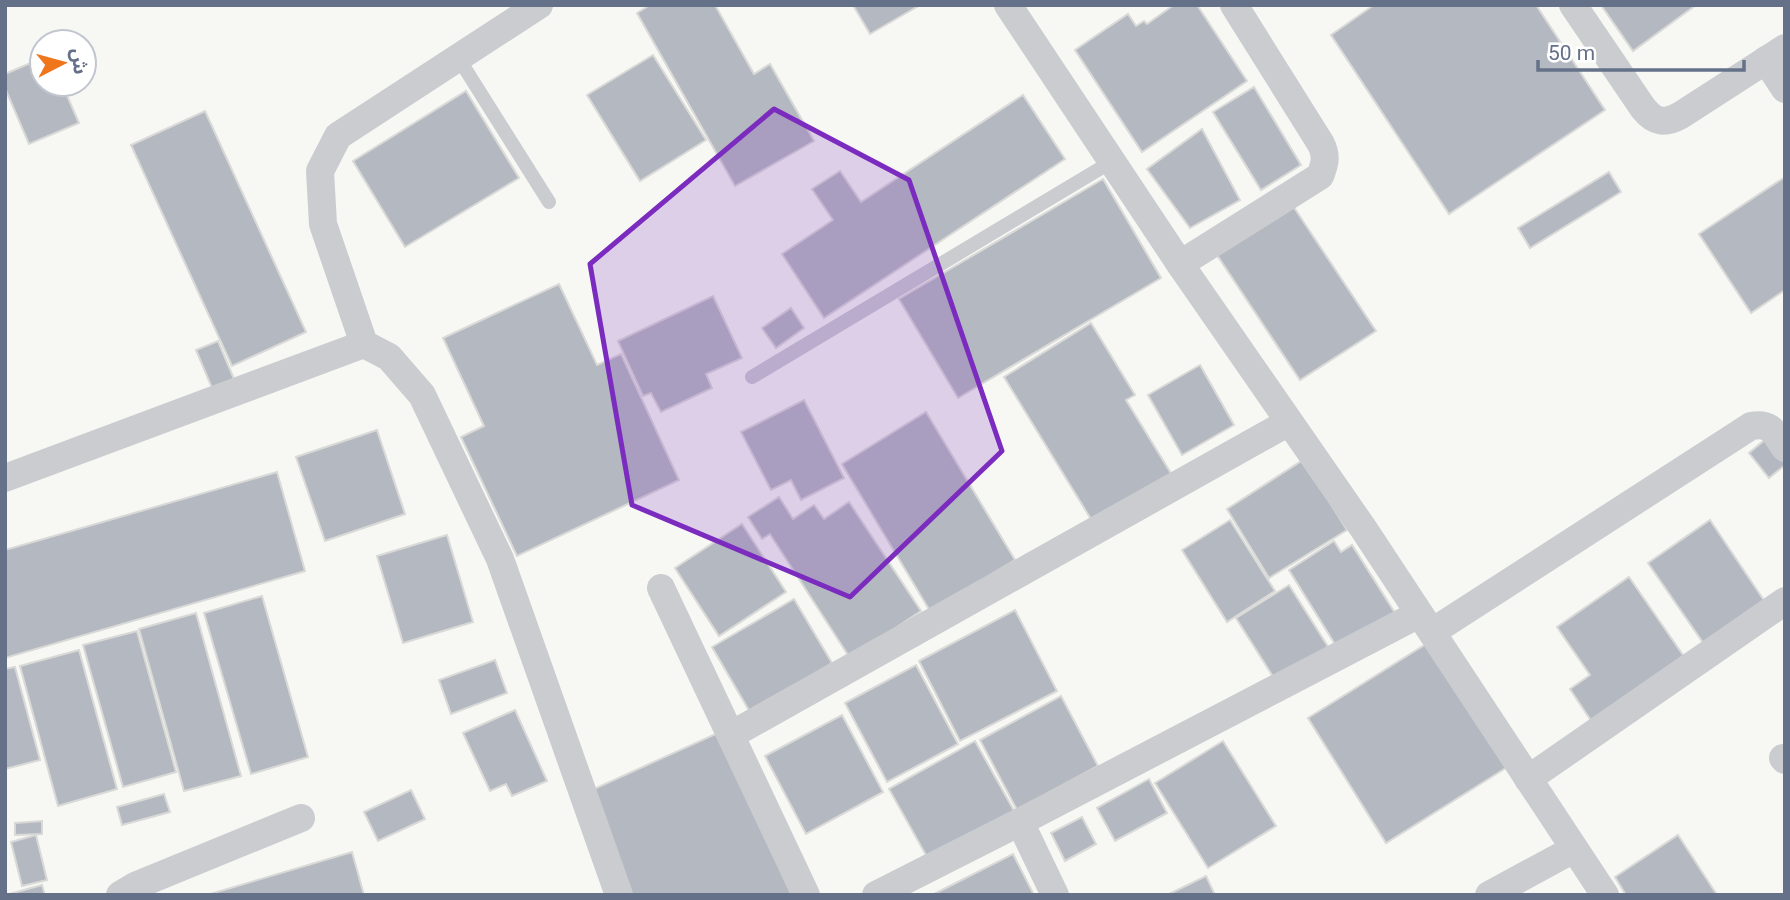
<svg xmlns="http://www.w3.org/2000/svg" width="1790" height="900" font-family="Roboto,'Noto Sans Arabic',sans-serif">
	<rect width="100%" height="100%" fill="#f7f8f4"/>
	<!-- building -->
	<g fill="#b4b9c1" stroke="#d9d9d7" stroke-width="2">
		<polygon points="650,5 715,5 754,74 770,64 814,141 735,186 637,13"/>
		<polygon points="853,5 920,5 870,34"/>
		<polygon points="1174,5 1197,5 1247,81 1142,152 1075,50 1128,14 1136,26 1144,21 1147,24"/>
		<polygon points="1374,5 1536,5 1605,110 1449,214 1331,35"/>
		<polygon points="1601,5 1696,5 1633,51"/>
		<polygon points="653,55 706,140 640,181 587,95"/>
		<polygon points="42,58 42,84 62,84 79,123 29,144 5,88 5,74"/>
		<polygon points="1254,87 1301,165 1261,190 1213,112"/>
		<polygon points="466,91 519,178 405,247 353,161"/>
		<polygon points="1023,95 1065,159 824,318 782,254 833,220 812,189 840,171 861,202"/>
		<polygon points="205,111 306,332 232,366 131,145"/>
		<polygon points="1202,129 1240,200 1190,228 1147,169"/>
		<polygon points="1609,172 1621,192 1530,248 1518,228"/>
		<polygon points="1785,177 1785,290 1751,313 1699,234"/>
		<polygon points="1103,179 1161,278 958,398 899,299"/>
		<polygon points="1293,206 1376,331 1300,380 1217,255"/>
		<polygon points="559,284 597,365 621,354 679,480 517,556 461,437 484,426 443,338"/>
		<polygon points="713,296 742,358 706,374 712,388 661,412 651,393 643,396 618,341"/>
		<polygon points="791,308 804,328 776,348 762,328"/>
		<polygon points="1091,323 1135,395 1126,400 1172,475 1094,524 1004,377"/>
		<polygon points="218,341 234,379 212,388 196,350"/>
		<polygon points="1200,365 1234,425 1182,455 1148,395"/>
		<polygon points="804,400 844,478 801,500 791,480 771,490 741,432"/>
		<polygon points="926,412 1015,560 930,611 842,464"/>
		<polygon points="377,430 405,514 325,541 296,457"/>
		<polygon points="1767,438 1785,459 1785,465 1769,478 1749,453"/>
		<polygon points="1303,460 1347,530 1269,578 1227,509"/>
		<polygon points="277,472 305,571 5,658 5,550"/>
		<polygon points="779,497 793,519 814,505 824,519 849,502 921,611 850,658 770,534 762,539 748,517"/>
		<polygon points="1230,520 1275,591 1227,622 1182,550"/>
		<polygon points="1710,520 1765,602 1704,644 1648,563"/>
		<polygon points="742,524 786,592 719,636 675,568"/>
		<polygon points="447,535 473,622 403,643 377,556"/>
		<polygon points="1334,541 1341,552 1352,545 1395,613 1338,649 1289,570"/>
		<polygon points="1629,577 1685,658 1592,722 1570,689 1590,675 1557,627"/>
		<polygon points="1289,585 1332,653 1279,686 1236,618"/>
		<polygon points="262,596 308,757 251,774 204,613"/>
		<polygon points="794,599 832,663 750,712 712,647"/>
		<polygon points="1015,610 1057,691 960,741 919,661"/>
		<polygon points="196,613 241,776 184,791 139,629"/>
		<polygon points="137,631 176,772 123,787 83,645"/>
		<polygon points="1431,641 1509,766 1386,843 1308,718"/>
		<polygon points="79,650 117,789 58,806 20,666"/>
		<polygon points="495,660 507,693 451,714 439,680"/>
		<polygon points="916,665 958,744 887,782 845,703"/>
		<polygon points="15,667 40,760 5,769 5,669"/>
		<polygon points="1061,696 1098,766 1017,810 980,740"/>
		<polygon points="515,710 547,781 512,796 506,784 490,791 463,733"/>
		<polygon points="842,715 883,792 806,834 765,756"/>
		<polygon points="720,732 793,895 628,895 583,794"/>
		<polygon points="975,741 1017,816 931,864 889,789"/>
		<polygon points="1223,741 1276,826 1208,868 1155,783"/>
		<polygon points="1149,779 1167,813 1115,841 1097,808"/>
		<polygon points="411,790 425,819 378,841 364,812"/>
		<polygon points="164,794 170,812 122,825 117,807"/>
		<polygon points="1082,817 1096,844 1065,861 1051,833"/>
		<polygon points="42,821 42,834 15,835 15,823"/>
		<polygon points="36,835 47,880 22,886 11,842"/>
		<polygon points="1678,835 1717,895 1626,895 1615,877"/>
		<polygon points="352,852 364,895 207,895"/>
		<polygon points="1013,854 1034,895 932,895"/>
		<polygon points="1206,876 1215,895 1167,895"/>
		<polygon points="42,885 45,895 6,895"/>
	</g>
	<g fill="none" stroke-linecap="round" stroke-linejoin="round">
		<!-- lane -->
		<g stroke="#caccd0" stroke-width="14">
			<polyline points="459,59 549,202"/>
			<polyline points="752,377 1111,162"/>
		</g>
		<!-- street -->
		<g stroke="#caccd0" stroke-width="28">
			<polyline points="539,5 338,136 320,171 323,224 364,344 389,357 422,395 500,559 619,895"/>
			<polyline points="1008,5 1180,264 1363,528 1605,895"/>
			<path d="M1573,5L1643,108C1655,123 1665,124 1681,115L1785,48"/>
			<polyline points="1766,60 1785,89"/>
			<path d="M1180,264L1320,176C1325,164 1327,156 1321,144L1234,5"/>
			<polyline points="5,478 364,344"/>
			<polyline points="661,588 806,895"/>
			<path d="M1432,632L1751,426C1771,422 1775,433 1785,448"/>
			<polyline points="731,735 1289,422"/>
			<polyline points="1783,758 1785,760"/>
			<polyline points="1528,779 1785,601"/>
			<polyline points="1020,822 1055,895"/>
			<polyline points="120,895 135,886 301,818"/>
			<polyline points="876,895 1020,822 1419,614"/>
			<polyline points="1489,895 1574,849"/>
		</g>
	</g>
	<!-- marked area -->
	<path fill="#7b2cbf" fill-opacity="0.2" stroke="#7b2cbf" stroke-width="5" stroke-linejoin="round" d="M774,109L909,180L1002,451L850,597L632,505L590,264Z"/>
	<!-- border -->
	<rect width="1790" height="900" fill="none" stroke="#647188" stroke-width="14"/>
	<!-- north arrow -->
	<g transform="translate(63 63) rotate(84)"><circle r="33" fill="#ffffff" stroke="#c1c6cf" stroke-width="2"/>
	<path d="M0-5L12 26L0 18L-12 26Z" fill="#f0761c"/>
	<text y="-10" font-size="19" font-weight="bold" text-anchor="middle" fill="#647188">ش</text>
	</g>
	<!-- scale -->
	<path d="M1538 60v10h206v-10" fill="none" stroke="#647188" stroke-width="3.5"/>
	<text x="1548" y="60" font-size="21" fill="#647188" stroke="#ffffff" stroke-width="5" paint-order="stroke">50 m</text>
</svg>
